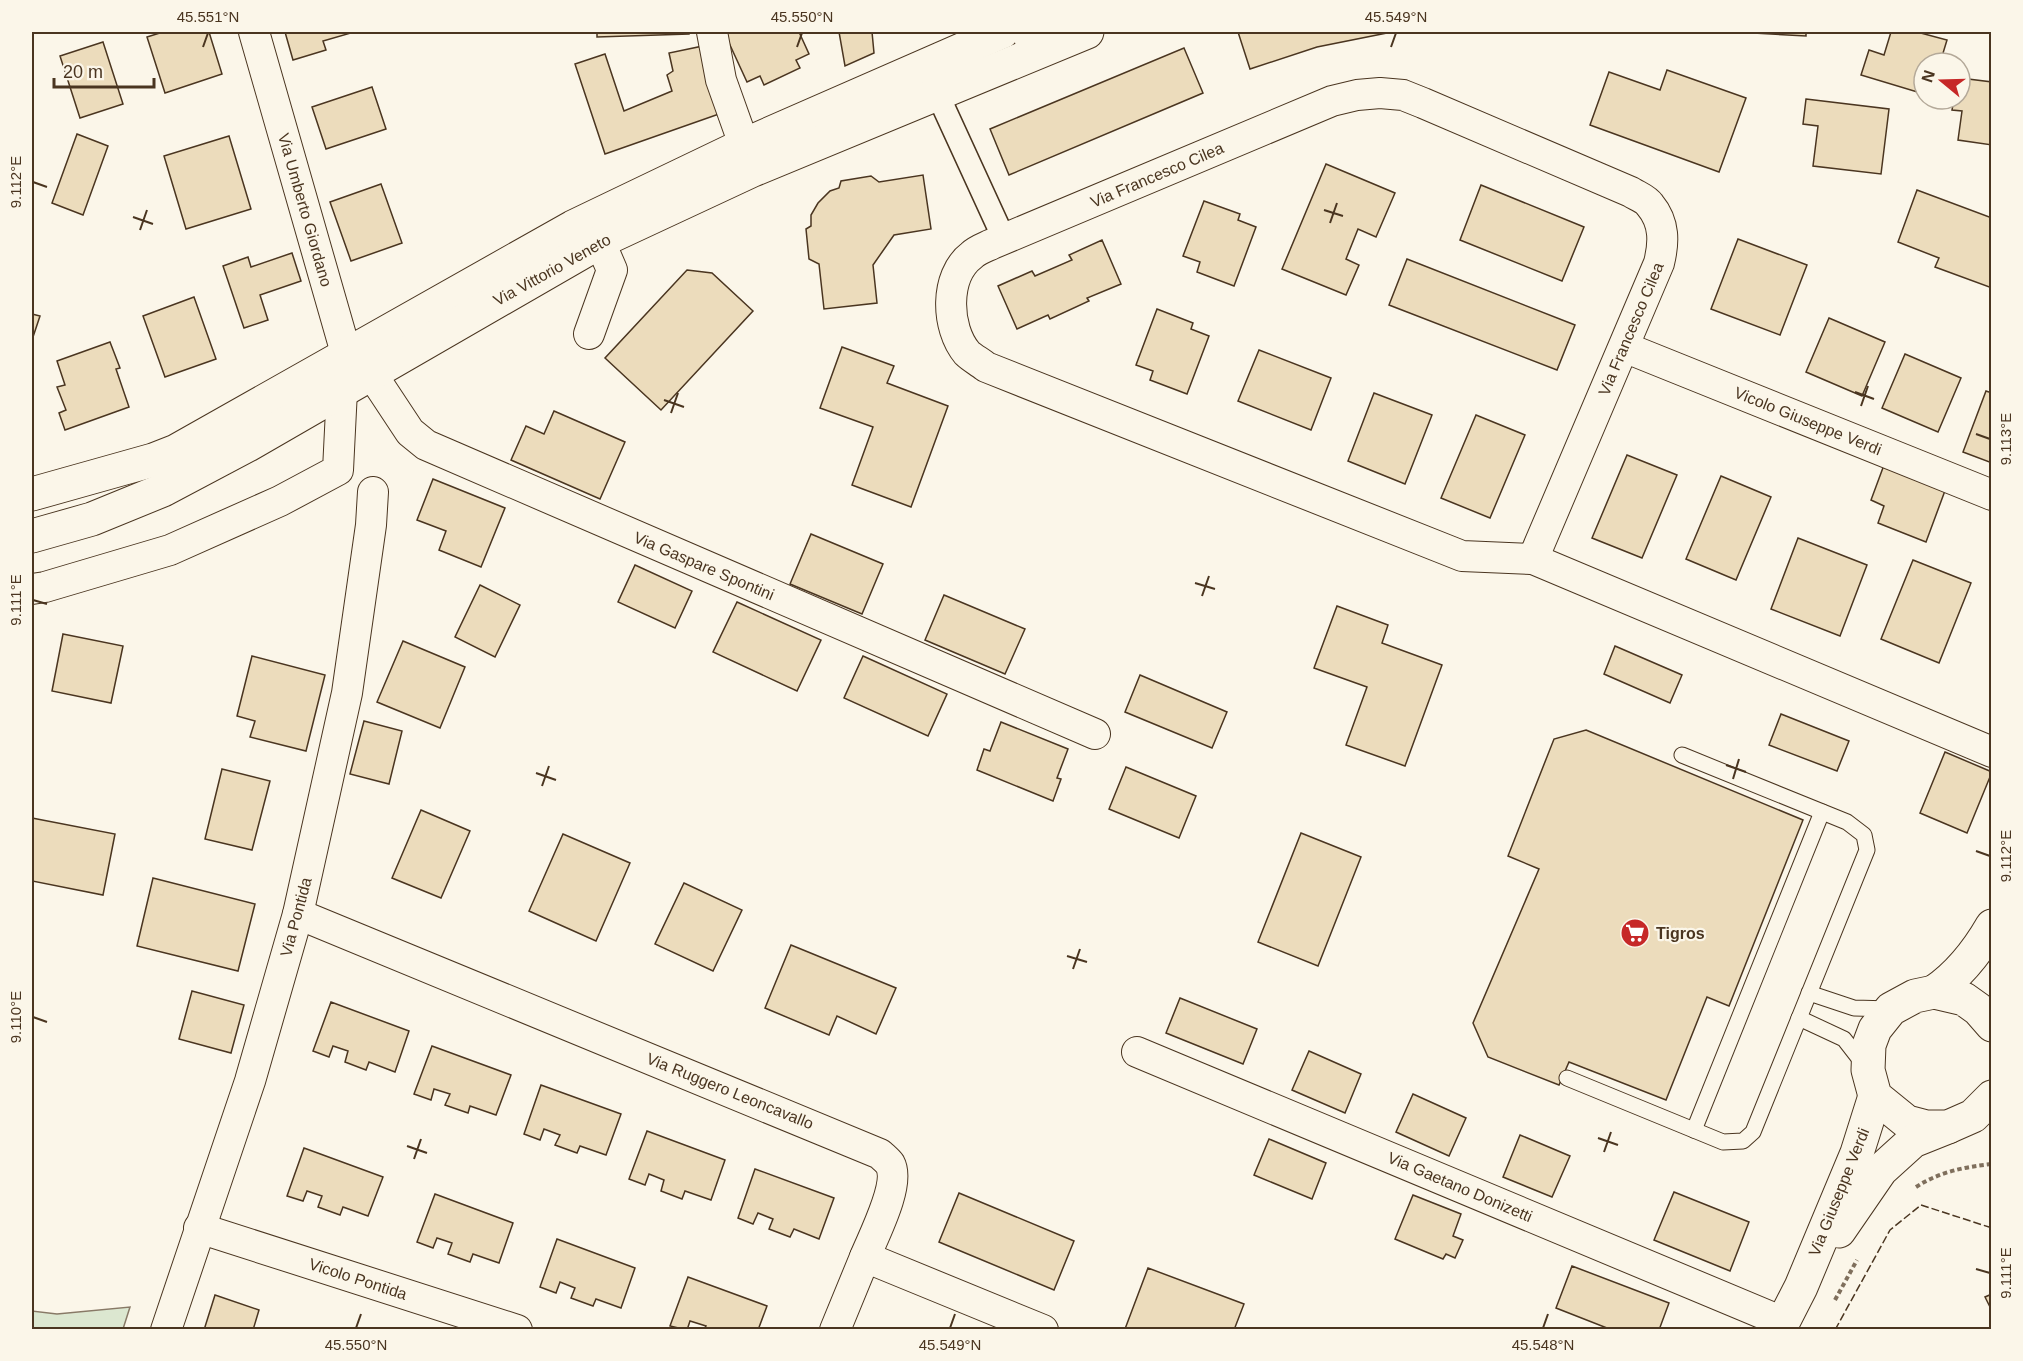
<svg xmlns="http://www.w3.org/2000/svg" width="2023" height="1361" font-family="Helvetica,sans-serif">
	<rect width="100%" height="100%" fill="#fbf6e9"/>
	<!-- green -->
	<polygon fill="#dce7d0" stroke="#887966" stroke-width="1.5" points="130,1307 123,1329 32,1329 32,1311 57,1314"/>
	<!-- building -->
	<g fill="#ecdcbc" stroke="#4a3520" stroke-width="1.5">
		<polygon points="163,32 209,32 222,74 165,93 147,37"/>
		<polygon points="285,32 350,32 351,33 323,41 326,50 293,60"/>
		<polygon points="597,32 689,32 689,34 597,37"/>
		<polygon points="724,32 799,32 809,54 796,60 800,68 764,85 760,76 747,82"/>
		<polygon points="839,32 872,32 874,53 845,66"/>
		<polygon points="1238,32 1392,32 1317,47 1250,69"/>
		<polygon points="1735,32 1806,32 1806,36"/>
		<polygon points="1891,32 1917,32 1947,40 1940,63 1924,63 1924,94 1861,75 1869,50 1884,55"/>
		<polygon points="103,42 123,104 80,118 60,56"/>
		<polygon points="703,46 719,114 605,154 575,64 605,54 624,111 672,91 667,75 673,71 669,53"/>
		<polygon points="1184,48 1203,93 1009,175 990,129"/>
		<polygon points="1667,70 1746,98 1719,172 1590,125 1609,72 1660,90"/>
		<polygon points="1960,78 1992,82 1992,145 1958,140 1962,111 1952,110 1954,99 1960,99"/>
		<polygon points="372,87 386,129 326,149 312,107"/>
		<polygon points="1806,99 1889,109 1881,174 1813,166 1818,126 1803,124"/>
		<polygon points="77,134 108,146 83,215 52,203"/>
		<polygon points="229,136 251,209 186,229 164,156"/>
		<polygon points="1326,164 1395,193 1376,237 1358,229 1346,259 1359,265 1346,295 1282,269"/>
		<polygon points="923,175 931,229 894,235 873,265 877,303 824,309 819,264 809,259 806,229 811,226 811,215 818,203 830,191 839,188 841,181 871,176 879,182"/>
		<polygon points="381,184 402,243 351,261 330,202"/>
		<polygon points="1481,185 1584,227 1562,281 1460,240"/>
		<polygon points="1917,190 1992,218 1992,288 1935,267 1939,258 1898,242"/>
		<polygon points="1204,201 1240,214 1238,220 1256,227 1234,286 1197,272 1200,262 1183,256"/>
		<polygon points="1738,239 1807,265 1780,335 1711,309"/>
		<polygon points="1102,240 1121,284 1087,298 1089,301 1050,319 1048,315 1017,329 998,286 1032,271 1035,276 1072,260 1069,255"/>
		<polygon points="292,253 301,281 260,295 268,320 244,328 223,266 248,257 251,267"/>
		<polygon points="1407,259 1575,325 1557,370 1389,305"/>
		<polygon points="687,270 712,273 753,311 661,410 605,358"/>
		<polygon points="194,297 216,359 165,377 143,316"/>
		<polygon points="1157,309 1193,323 1191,329 1209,336 1187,394 1150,380 1153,371 1136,365"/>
		<polygon points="32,314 40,316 32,340"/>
		<polygon points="1829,318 1885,342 1862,396 1806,372"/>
		<polygon points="110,342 120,368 116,369 129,407 65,430 59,413 66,410 57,387 65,385 57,361"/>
		<polygon points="842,347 894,366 887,383 948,406 911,507 852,485 873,427 820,408"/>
		<polygon points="1259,350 1331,378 1311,430 1238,401"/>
		<polygon points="1905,354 1961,378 1938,432 1882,408"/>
		<polygon points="1986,391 1992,393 1992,463 1963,452"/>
		<polygon points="1374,393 1432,415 1405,484 1348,461"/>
		<polygon points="554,411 625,442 600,499 511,460 526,426 544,434"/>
		<polygon points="1476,415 1525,435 1490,518 1441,498"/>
		<polygon points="1627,455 1677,475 1642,558 1592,538"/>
		<polygon points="1884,465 1946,488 1926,542 1878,523 1884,506 1871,500"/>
		<polygon points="1721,476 1771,497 1736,580 1686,559"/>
		<polygon points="433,479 505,508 481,567 439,550 446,531 417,520"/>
		<polygon points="811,534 883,564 862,614 790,584"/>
		<polygon points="1798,538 1867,565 1840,636 1771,609"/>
		<polygon points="1913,560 1971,583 1939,663 1881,639"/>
		<polygon points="635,565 692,591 675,628 618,602"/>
		<polygon points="480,585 520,605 495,657 455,637"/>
		<polygon points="944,595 1025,629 1005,674 925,640"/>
		<polygon points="737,602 821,640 797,691 713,652"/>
		<polygon points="1337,606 1388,625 1382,643 1442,665 1405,766 1346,745 1367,687 1314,668"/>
		<polygon points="63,634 123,646 111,703 52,691"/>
		<polygon points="403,641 465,667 440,728 377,702"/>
		<polygon points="1615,646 1682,675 1670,703 1604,674"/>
		<polygon points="252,656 325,675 306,751 250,737 255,721 237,716"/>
		<polygon points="863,656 947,694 928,736 844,698"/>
		<polygon points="1140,675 1227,712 1212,748 1125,712"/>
		<polygon points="1781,714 1849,741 1837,771 1769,745"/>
		<polygon points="364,721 402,731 389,784 350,774"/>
		<polygon points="1001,722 1068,749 1057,778 1061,779 1053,801 977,770 984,749 990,751"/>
		<polygon points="1586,730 1803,820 1729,1006 1707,997 1666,1100 1569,1062 1559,1085 1488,1057 1473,1023 1539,869 1508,856 1554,739"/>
		<polygon points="1945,752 1992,772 1967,833 1920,813"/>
		<polygon points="1126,767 1196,796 1179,838 1109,809"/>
		<polygon points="222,769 270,781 252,850 205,839"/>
		<polygon points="421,810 470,831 441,898 392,878"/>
		<polygon points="32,818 115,834 103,895 32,881"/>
		<polygon points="1301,833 1361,857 1318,966 1258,942"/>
		<polygon points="563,834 630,863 596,941 529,911"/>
		<polygon points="153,878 255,904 238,971 137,946"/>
		<polygon points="684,883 742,910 713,971 655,944"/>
		<polygon points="791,945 896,988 876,1034 837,1016 829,1035 765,1008"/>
		<polygon points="192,991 244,1005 231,1053 179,1039"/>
		<polygon points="1180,998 1257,1029 1243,1064 1166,1033"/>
		<polygon points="331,1002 409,1031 395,1072 369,1062 366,1070 345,1062 348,1051 333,1046 329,1057 313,1051"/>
		<polygon points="432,1046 511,1075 496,1115 470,1106 468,1113 445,1105 450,1094 434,1089 431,1100 414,1094"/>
		<polygon points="1309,1051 1361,1074 1345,1113 1292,1090"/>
		<polygon points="541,1085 621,1114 606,1155 580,1146 577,1153 555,1145 560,1135 544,1129 540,1140 524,1134"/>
		<polygon points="1413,1094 1466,1118 1449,1156 1396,1132"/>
		<polygon points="647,1131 725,1160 711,1200 685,1191 682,1199 661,1191 664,1180 649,1174 645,1185 629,1179"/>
		<polygon points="1520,1135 1570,1156 1552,1197 1503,1177"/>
		<polygon points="1269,1139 1326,1163 1312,1199 1254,1175"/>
		<polygon points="304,1148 383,1177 368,1216 343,1207 340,1215 318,1207 322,1196 307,1191 303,1201 287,1196"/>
		<polygon points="755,1169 834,1198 819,1239 794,1229 790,1237 769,1229 773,1219 758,1213 753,1224 738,1218"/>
		<polygon points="1674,1192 1749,1222 1730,1271 1654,1240"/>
		<polygon points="959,1193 1074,1241 1054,1290 939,1242"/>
		<polygon points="435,1194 513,1223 499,1263 473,1254 470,1262 448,1254 452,1243 437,1238 433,1248 417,1242"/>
		<polygon points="1413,1195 1461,1214 1453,1236 1463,1240 1455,1258 1446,1254 1443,1259 1395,1239"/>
		<polygon points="557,1239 635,1268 621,1308 596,1299 593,1306 571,1298 575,1288 560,1282 556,1293 540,1287"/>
		<polygon points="1572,1266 1669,1303 1659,1330 1612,1330 1556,1308"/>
		<polygon points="1148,1268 1244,1304 1234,1330 1125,1329"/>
		<polygon points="688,1277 767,1306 758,1330 704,1330 706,1326 690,1321 687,1330 670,1326"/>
		<polygon points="1992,1294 1992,1311 1985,1297"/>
		<polygon points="215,1295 259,1310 253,1330 204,1330"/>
	</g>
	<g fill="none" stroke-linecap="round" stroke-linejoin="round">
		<!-- service casing -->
		<g stroke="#4a3520" stroke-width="17">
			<g id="service">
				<polyline points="1809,993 1854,1008 1891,1009"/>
				<polyline points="1799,1018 1844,1039 1865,1066"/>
				<polyline points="1567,1078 1723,1142 1743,1141 1753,1132 1867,850 1864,835 1847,822 1682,755"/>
				<polyline points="1694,1130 1822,812"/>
			</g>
		</g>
		<!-- pedestrian casing -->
		<g stroke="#4a3520" stroke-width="25">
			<polyline id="pedestrian" points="937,93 1004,239"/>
		</g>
		<!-- minor casing -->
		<g stroke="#4a3520" stroke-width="32">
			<g id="minor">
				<polyline points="712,32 721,80 752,167"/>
				<polyline points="1027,32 1035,53"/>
				<path d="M1380,93L1403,95L1423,103L1631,192C1637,196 1646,199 1650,205C1665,223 1664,243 1659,263L1533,559L1462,556L986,367C980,362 972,358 967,353C946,328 944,276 972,255C977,250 986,247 992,244L1332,101L1357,95Z"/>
				<polyline points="589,334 612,270 600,242"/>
				<polyline points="1624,347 1992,495"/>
				<polyline points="353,360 371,373 410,432 426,445 1095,734"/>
				<polyline points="1533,559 1992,752"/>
				<polyline points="32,589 45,587 170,550 280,501 338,470 342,390 346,353 254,32"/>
				<path d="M298,914L880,1154C883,1157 888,1161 890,1164C901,1184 873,1237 865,1257L1043,1330"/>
				<polyline points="1137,1052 1783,1322"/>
				<polyline points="199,1228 517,1330"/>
				<polyline points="166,1330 250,1081 298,914 347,693 371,525 373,492"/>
				<polyline points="835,1330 865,1257"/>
			</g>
		</g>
		<!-- tertiary casing -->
		<g stroke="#4a3520" stroke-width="35">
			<g id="tertiary">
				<polyline points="32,494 153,460 176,451 573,227 744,145 1002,32"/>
				<polyline points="32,536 92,519 163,490 248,445 605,239 753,170 1087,32"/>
				<path d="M1934,992C1959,975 1977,952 1992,926"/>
				<polyline points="1992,1025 1978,1009 1964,999 1934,992 1915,996 1891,1009 1875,1029 1869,1045 1868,1070 1875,1096 1907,1122 1926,1127 1948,1127 1973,1116 1992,1097"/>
				<polyline points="1839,1231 1881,1170 1913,1141 1948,1127"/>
				<polyline points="1779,1330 1801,1287 1857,1153 1875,1096"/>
			</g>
		</g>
		<!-- path -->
		<g stroke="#7f6f5c" stroke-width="4" stroke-dasharray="4.5 3" stroke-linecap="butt">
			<path d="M1916,1187C1939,1172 1964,1167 1992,1164"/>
			<polyline points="1835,1300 1857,1260"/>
		</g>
		<!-- service -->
		<use href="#service" stroke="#fbf6e9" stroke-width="15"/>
		<!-- pedestrian -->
		<use href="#pedestrian" stroke="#fbf6e9" stroke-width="22"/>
		<!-- minor -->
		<use href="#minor" stroke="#fbf6e9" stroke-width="30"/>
		<!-- tertiary -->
		<use href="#tertiary" stroke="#fbf6e9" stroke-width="33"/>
		<!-- fence -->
		<polyline stroke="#4a3520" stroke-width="1.5" stroke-dasharray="8 3" stroke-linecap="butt" points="1835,1330 1890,1230 1921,1205 1992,1228"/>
	</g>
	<!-- ticks -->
	<path fill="none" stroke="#4a3520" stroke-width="2" d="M203,47L208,33M797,47L802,33M1391,47L1396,33M33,182L47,187M1324,210L1343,216M133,217L153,224M1330,223L1337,203M140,230L147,210M1855,392L1874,399M664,400L684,407M1861,406L1868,386M671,413L678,393M1976,434L1990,439M1195,583L1215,589M1202,596L1209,576M33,600L47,604M1726,765L1746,772M536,773L556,780M1733,779L1739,759M542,786L549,766M1976,851L1990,856M1067,956L1087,962M1073,969L1080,949M33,1017L47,1022M1598,1138L1618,1145M407,1146L427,1153M1604,1152L1611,1132M414,1159L421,1139M1976,1269L1990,1273M356,1328L361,1314M950,1328L955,1314M1543,1328L1548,1314"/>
	<!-- icons -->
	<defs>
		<g id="supermarket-disc" transform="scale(1.5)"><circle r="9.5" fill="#c62828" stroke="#fbf6e9"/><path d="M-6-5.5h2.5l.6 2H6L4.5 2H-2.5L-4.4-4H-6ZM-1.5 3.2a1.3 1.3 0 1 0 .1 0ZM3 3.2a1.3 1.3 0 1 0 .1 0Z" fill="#fff"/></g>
	</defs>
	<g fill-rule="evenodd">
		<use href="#supermarket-disc" x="1635" y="933"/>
	</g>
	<g text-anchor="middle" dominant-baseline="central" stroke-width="4.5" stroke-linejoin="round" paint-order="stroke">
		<!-- street labels -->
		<g font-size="16" fill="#4a3520" stroke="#fbf6e9">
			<text transform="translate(1157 175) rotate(-23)">Via Francesco Cilea</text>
			<text transform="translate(305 210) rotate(74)">Via Umberto Giordano</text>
			<text transform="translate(552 270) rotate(-29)">Via Vittorio Veneto</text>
			<text transform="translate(1631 329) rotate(-67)">Via Francesco Cilea</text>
			<text transform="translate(1808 421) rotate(22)">Vicolo Giuseppe Verdi</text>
			<text transform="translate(704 566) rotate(23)">Via Gaspare Spontini</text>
			<text transform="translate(296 917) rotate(-75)">Via Pontida</text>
			<text transform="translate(730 1091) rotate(22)">Via Ruggero Leoncavallo</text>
			<text transform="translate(1460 1187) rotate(23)">Via Gaetano Donizetti</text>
			<text transform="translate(1839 1192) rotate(-68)">Via Giuseppe Verdi</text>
			<text transform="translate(358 1279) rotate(18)">Vicolo Pontida</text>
		</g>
		<!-- poi labels -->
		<g font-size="16" font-weight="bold" fill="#4a3520" stroke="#fbf6e9" text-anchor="start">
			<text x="1656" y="933">Tigros</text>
		</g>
	</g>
	<!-- border -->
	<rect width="2023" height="1361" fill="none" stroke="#fbf6e9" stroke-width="66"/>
	<!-- north arrow -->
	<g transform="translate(1942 81) rotate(289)"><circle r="28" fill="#fbf6e9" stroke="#b4a999" stroke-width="1.5"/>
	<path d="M0-4.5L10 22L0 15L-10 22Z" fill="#c62828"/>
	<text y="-9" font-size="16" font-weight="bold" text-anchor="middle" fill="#4a3520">N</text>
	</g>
	<!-- scale -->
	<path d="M54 78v9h100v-9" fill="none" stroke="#4a3520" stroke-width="3"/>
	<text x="63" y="78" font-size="18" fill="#4a3520" stroke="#fbf6e9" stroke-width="4.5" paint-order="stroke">20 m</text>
	<rect x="33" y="33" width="1957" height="1295" fill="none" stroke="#4a3520" stroke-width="2"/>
	<g font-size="15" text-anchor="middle" fill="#4a3520">
		<text x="208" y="22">45.551°N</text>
		<text x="802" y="22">45.550°N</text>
		<text x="1396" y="22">45.549°N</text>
		<text transform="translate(16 182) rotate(-90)" y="5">9.112°E</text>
		<text transform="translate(2006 439) rotate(-90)" y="5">9.113°E</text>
		<text transform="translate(16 600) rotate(-90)" y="5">9.111°E</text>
		<text transform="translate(2006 856) rotate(-90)" y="5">9.112°E</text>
		<text transform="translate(16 1017) rotate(-90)" y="5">9.110°E</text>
		<text transform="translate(2006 1273) rotate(-90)" y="5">9.111°E</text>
		<text x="356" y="1350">45.550°N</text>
		<text x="950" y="1350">45.549°N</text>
		<text x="1543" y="1350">45.548°N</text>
	</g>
</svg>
